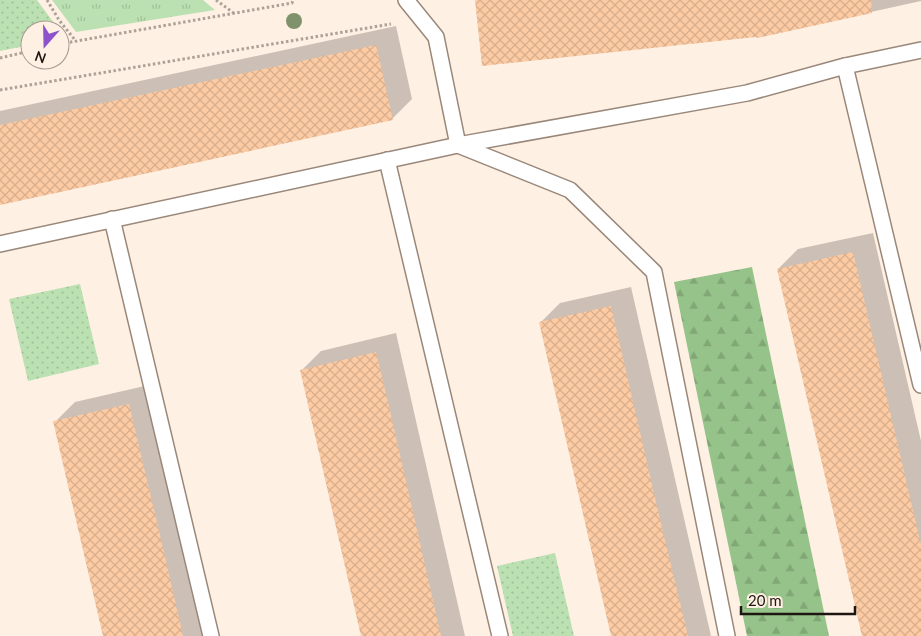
<svg xmlns="http://www.w3.org/2000/svg" width="921" height="636" font-family="Lato,sans-serif">
	<defs>
		<pattern id="grass-tufts" width="24" height="20" patternUnits="userSpaceOnUse" patternTransform="scale(1.25)"><rect width="24" height="20" fill="#bbe1b2"/><path d="M3 7l-1-3M5 7V3M7 7l1-3M15 17l-1-3M17 17v-4M19 17l1-3" fill="none" stroke="#a0c098"/></pattern>
		<pattern id="forest-firs" width="22" height="20" patternUnits="userSpaceOnUse" patternTransform="scale(1.25)"><rect width="22" height="20" fill="#95c389"/><path d="M5 1l3.5 6h-7zM16 11l3.5 6h-7z" fill="#80a775"/></pattern>
		<pattern id="park-dots" width="8" height="8" patternUnits="userSpaceOnUse" patternTransform="scale(1.25)"><rect width="8" height="8" fill="#bbe1b2"/><path d="M2 2h.1M6 6h.1" fill="none" stroke="#a0c098" stroke-width="1.8" stroke-linecap="round"/></pattern>
		<pattern id="building-cross-hatch" width="8" height="8" patternUnits="userSpaceOnUse" patternTransform="scale(1.25)"><rect width="8" height="8" fill="#fccba4"/><path d="M0 0l8 8M0 8l8-8" fill="none" stroke="#d8ae8c"/></pattern>
	</defs>
	<rect width="100%" height="100%" fill="#fff0e4"/>
	<!-- grass -->
	<polygon fill="url(#grass-tufts)" points="52,0 203,0 215,10 76,32"/>
	<!-- forest -->
	<polygon fill="url(#forest-firs)" points="752,267 829,636 747,636 674,282"/>
	<!-- park -->
	<g fill="url(#park-dots)">
		<polygon points="0,0 37,0 59,30 30,30 30,45 0,51"/>
		<polygon points="80,284 99,364 28,381 9,299"/>
		<polygon points="555,553 574,636 513,636 497,566"/>
	</g>
	<!-- shadow -->
	<g fill="#0003">
		<polygon points="476,0 921,0 921,1 758,37"/>
		<polygon points="396,26 412,99 392,119 0,203 0,111"/>
		<polygon points="873,233 921,441 921,633 910,636 863,636 778,269 798,249"/>
		<polygon points="631,287 711,636 612,636 540,323 560,303"/>
		<polygon points="396,333 465,636 362,636 301,371 321,351"/>
		<polygon points="149,385 207,636 104,636 55,422 75,402"/>
	</g>
	<!-- building -->
	<g fill="url(#building-cross-hatch)">
		<polygon points="475,0 871,0 872,13 757,38 756,37 482,66"/>
		<polygon points="376,45 393,120 0,205 0,125"/>
		<polygon points="853,252 921,545 921,636 862,636 777,269"/>
		<polygon points="611,306 662,528 688,636 611,636 539,322"/>
		<polygon points="376,352 391,415 441,636 361,636 300,370"/>
		<polygon points="129,404 163,548 183,636 103,636 53,421"/>
	</g>
	<g fill="none" stroke-linecap="round" stroke-linejoin="round">
		<!-- service casing -->
		<g stroke="#99887a" stroke-width="18">
			<g id="service">
				<polyline points="845,66 921,385"/>
				<polyline points="458,145 570,190 654,272 727,636"/>
				<polyline points="458,145 747,93 845,66 921,50"/>
				<polyline points="387,160 500,636"/>
				<polyline points="112,219 211,636"/>
				<polyline points="0,244 458,145 436,37 406,0"/>
			</g>
		</g>
		<!-- path -->
		<g stroke="#ada198" stroke-width="3" stroke-dasharray="2.5 2.5" stroke-linecap="butt">
			<polyline points="47,0 59,20 75,40"/>
			<polyline points="216,0 235,14"/>
			<polyline points="60,44 292,3 293,0"/>
			<polyline points="0,58 30,51"/>
			<polyline points="0,90 391,24"/>
		</g>
		<!-- service -->
		<use href="#service" stroke="#fff" stroke-width="15"/>
	</g>
	<!-- trees -->
	<circle fill="#80926c" cx="294" cy="21" r="8"/>
	<!-- north arrow -->
	<g transform="translate(45 45) rotate(200)"><circle r="24" fill="#fff0e4" stroke="#a59990"/>
	<path d="M0-4L9 19L0 12L-9 19Z" fill="#8c53ca"/>
	<text y="-8" font-size="14" font-weight="bold" text-anchor="middle" fill="#1d1611">N</text>
	</g>
	<!-- scale -->
	<path d="M741 606v8h114v-8" fill="none" stroke="#1d1611" stroke-width="2.5"/>
	<text x="748" y="606" font-size="15" fill="#1d1611" stroke="#fff0e4" stroke-width="4" paint-order="stroke">20 m</text>
</svg>
